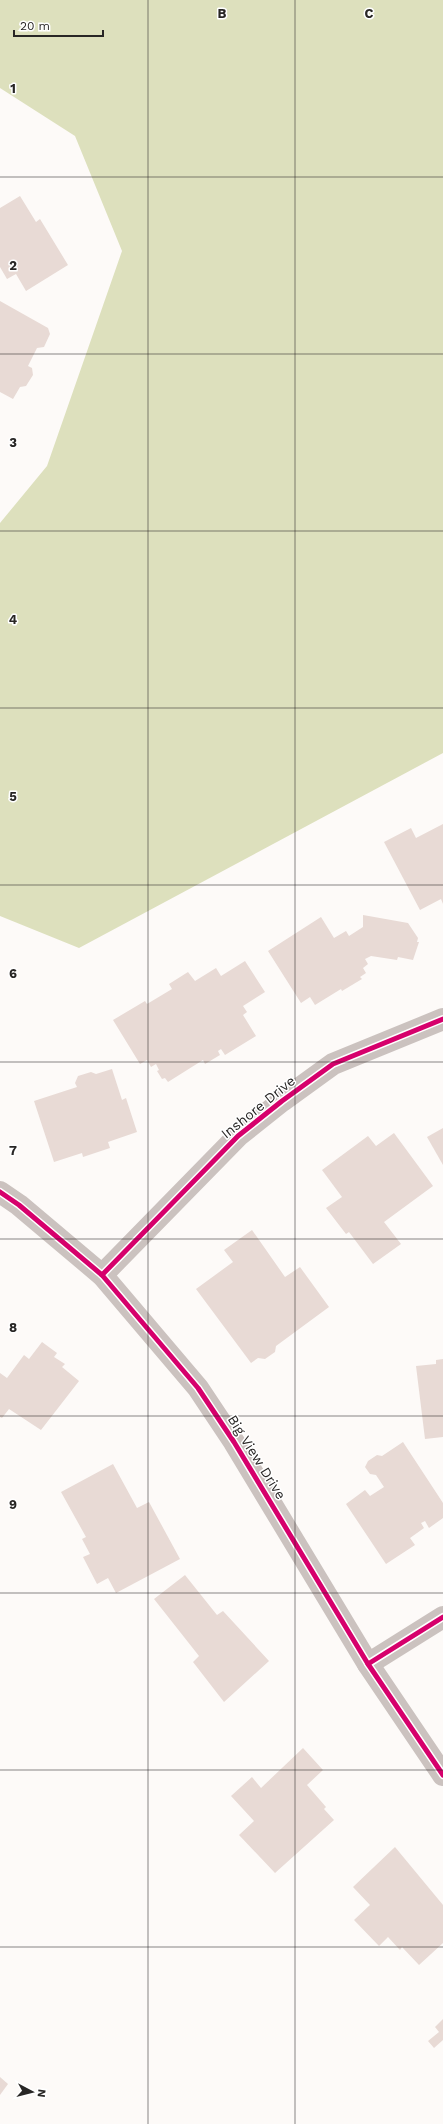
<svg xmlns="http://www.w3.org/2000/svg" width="443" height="2124" font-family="'Work Sans',sans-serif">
	<rect width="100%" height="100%" fill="#fdfaf8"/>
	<!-- forest -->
	<polygon fill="#dde0bd" points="0,0 443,0 443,753 79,948 0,916 0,523 47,466 122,251 75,136 0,88"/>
	<!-- building -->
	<g fill="#e8dad5">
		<polygon points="20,196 36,222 40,219 68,265 26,291 16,274 7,279 0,267 0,208"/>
		<polygon points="0,301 48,328 50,334 44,347 37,348 28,366 32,368 33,375 26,386 20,387 13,399 0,392"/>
		<polygon points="443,824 443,904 441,899 420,910 384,842 411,828 416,838"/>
		<polygon points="363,915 408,923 418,938 417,942 419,942 413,960 398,957 397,960 371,956 365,959 368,964 363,968 366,973 360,977 362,979 342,991 341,989 315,1005 310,997 301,1003 268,951 321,917 334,938 346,931 349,936 363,927"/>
		<polygon points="245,961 265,992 243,1006 247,1012 243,1015 256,1036 225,1055 221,1049 218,1051 220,1055 205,1064 203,1060 168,1082 165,1078 162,1079 157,1071 159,1070 156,1064 151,1067 147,1060 140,1064 113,1020 145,1001 147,1004 172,989 169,984 188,972 195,981 216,968 221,976"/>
		<polygon points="112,1069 122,1100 126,1098 137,1132 108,1142 110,1148 83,1157 82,1153 54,1162 34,1101 77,1087 75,1083 78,1076 91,1072 96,1074"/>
		<polygon points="443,1128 443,1165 427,1137"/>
		<polygon points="394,1133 433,1186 384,1222 401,1244 373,1264 349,1232 346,1234 326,1208 342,1197 322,1170 368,1136 376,1146"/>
		<polygon points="252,1230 285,1277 300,1267 329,1307 276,1346 275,1352 265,1359 258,1358 251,1363 196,1289 233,1262 224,1250"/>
		<polygon points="42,1342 57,1353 54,1357 65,1364 62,1367 79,1381 41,1430 9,1409 2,1418 0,1417 0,1373 7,1378 24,1355 29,1359"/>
		<polygon points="443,1359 443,1437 425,1439 416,1366 436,1364 436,1360"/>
		<polygon points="403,1442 443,1503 443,1518 429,1528 425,1521 421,1523 424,1528 410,1538 415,1545 386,1564 346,1504 365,1490 370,1496 384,1487 376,1475 370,1474 365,1467 368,1461 377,1455 382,1456"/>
		<polygon points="113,1464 137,1508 149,1502 180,1559 116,1593 108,1578 97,1584 83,1557 90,1554 82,1539 86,1537 61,1492"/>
		<polygon points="185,1575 217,1615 223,1611 269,1661 224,1702 193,1662 199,1656 154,1599"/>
		<polygon points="303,1748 323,1770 307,1785 326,1807 324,1809 334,1820 275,1873 239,1835 254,1821 231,1796 252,1777 261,1788"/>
		<polygon points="395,1847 443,1905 443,1943 419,1965 402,1947 400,1950 388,1937 379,1946 354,1920 370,1905 353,1887"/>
		<polygon points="443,2019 443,2040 434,2048 428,2041 439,2032 435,2027"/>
		<polygon points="0,2077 8,2084 0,2095"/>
	</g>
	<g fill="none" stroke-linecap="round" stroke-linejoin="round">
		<!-- minor -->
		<g stroke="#cbc2bf" stroke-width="22">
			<polyline points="102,1275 238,1136 282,1101 333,1064 443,1019"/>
			<polyline points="368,1664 443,1617"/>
		</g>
		<!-- tertiary -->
		<polyline stroke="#cbc2bf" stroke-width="22" points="0,1192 19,1205 102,1275 198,1388 234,1442 368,1664 443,1775"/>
		<!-- cycleway casing -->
		<g stroke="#fff" stroke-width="8">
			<g id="cycleway">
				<polyline points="0,1192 19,1205 102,1275 198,1388 234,1442 368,1664 443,1775"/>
				<polyline points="102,1275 238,1136 282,1101 333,1064 443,1019"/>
				<polyline points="368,1664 443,1617"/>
			</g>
		</g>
		<!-- cycleway -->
		<use href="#cycleway" stroke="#d6006c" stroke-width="5"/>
	</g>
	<!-- grid -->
	<path fill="none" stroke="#282625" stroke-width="1" stroke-opacity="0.55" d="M148,0V2124M295,0V2124M0,177H443M0,354H443M0,531H443M0,708H443M0,885H443M0,1062H443M0,1239H443M0,1416H443M0,1593H443M0,1770H443M0,1947H443"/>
	<g text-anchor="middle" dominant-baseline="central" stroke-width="3" stroke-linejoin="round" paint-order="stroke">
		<!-- street labels -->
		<g font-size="14" fill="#282625" stroke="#fff">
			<text transform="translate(258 1107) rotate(-39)">Inshore Drive</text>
			<text transform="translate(257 1457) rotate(58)">Big View Drive</text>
		</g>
	</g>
	<g font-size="13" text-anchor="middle" font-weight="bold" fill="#282625" stroke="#fff" stroke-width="3" stroke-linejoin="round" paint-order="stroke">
		<text x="222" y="18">B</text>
		<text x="369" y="18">C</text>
		<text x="13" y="93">1</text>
		<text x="13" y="270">2</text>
		<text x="13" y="447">3</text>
		<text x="13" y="624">4</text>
		<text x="13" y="801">5</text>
		<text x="13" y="978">6</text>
		<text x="13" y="1155">7</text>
		<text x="13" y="1332">8</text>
		<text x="13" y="1509">9</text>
	</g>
	<!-- north arrow -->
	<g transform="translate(32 2092) rotate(97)" stroke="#ffffff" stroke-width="3" paint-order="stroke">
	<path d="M0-3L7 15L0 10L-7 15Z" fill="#282625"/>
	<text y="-6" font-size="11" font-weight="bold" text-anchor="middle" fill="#282625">N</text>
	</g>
	<!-- scale -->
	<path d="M14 30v6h89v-6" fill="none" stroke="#282625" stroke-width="2"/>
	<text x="20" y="30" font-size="12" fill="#282625" stroke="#ffffff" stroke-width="3" paint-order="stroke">20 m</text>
</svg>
